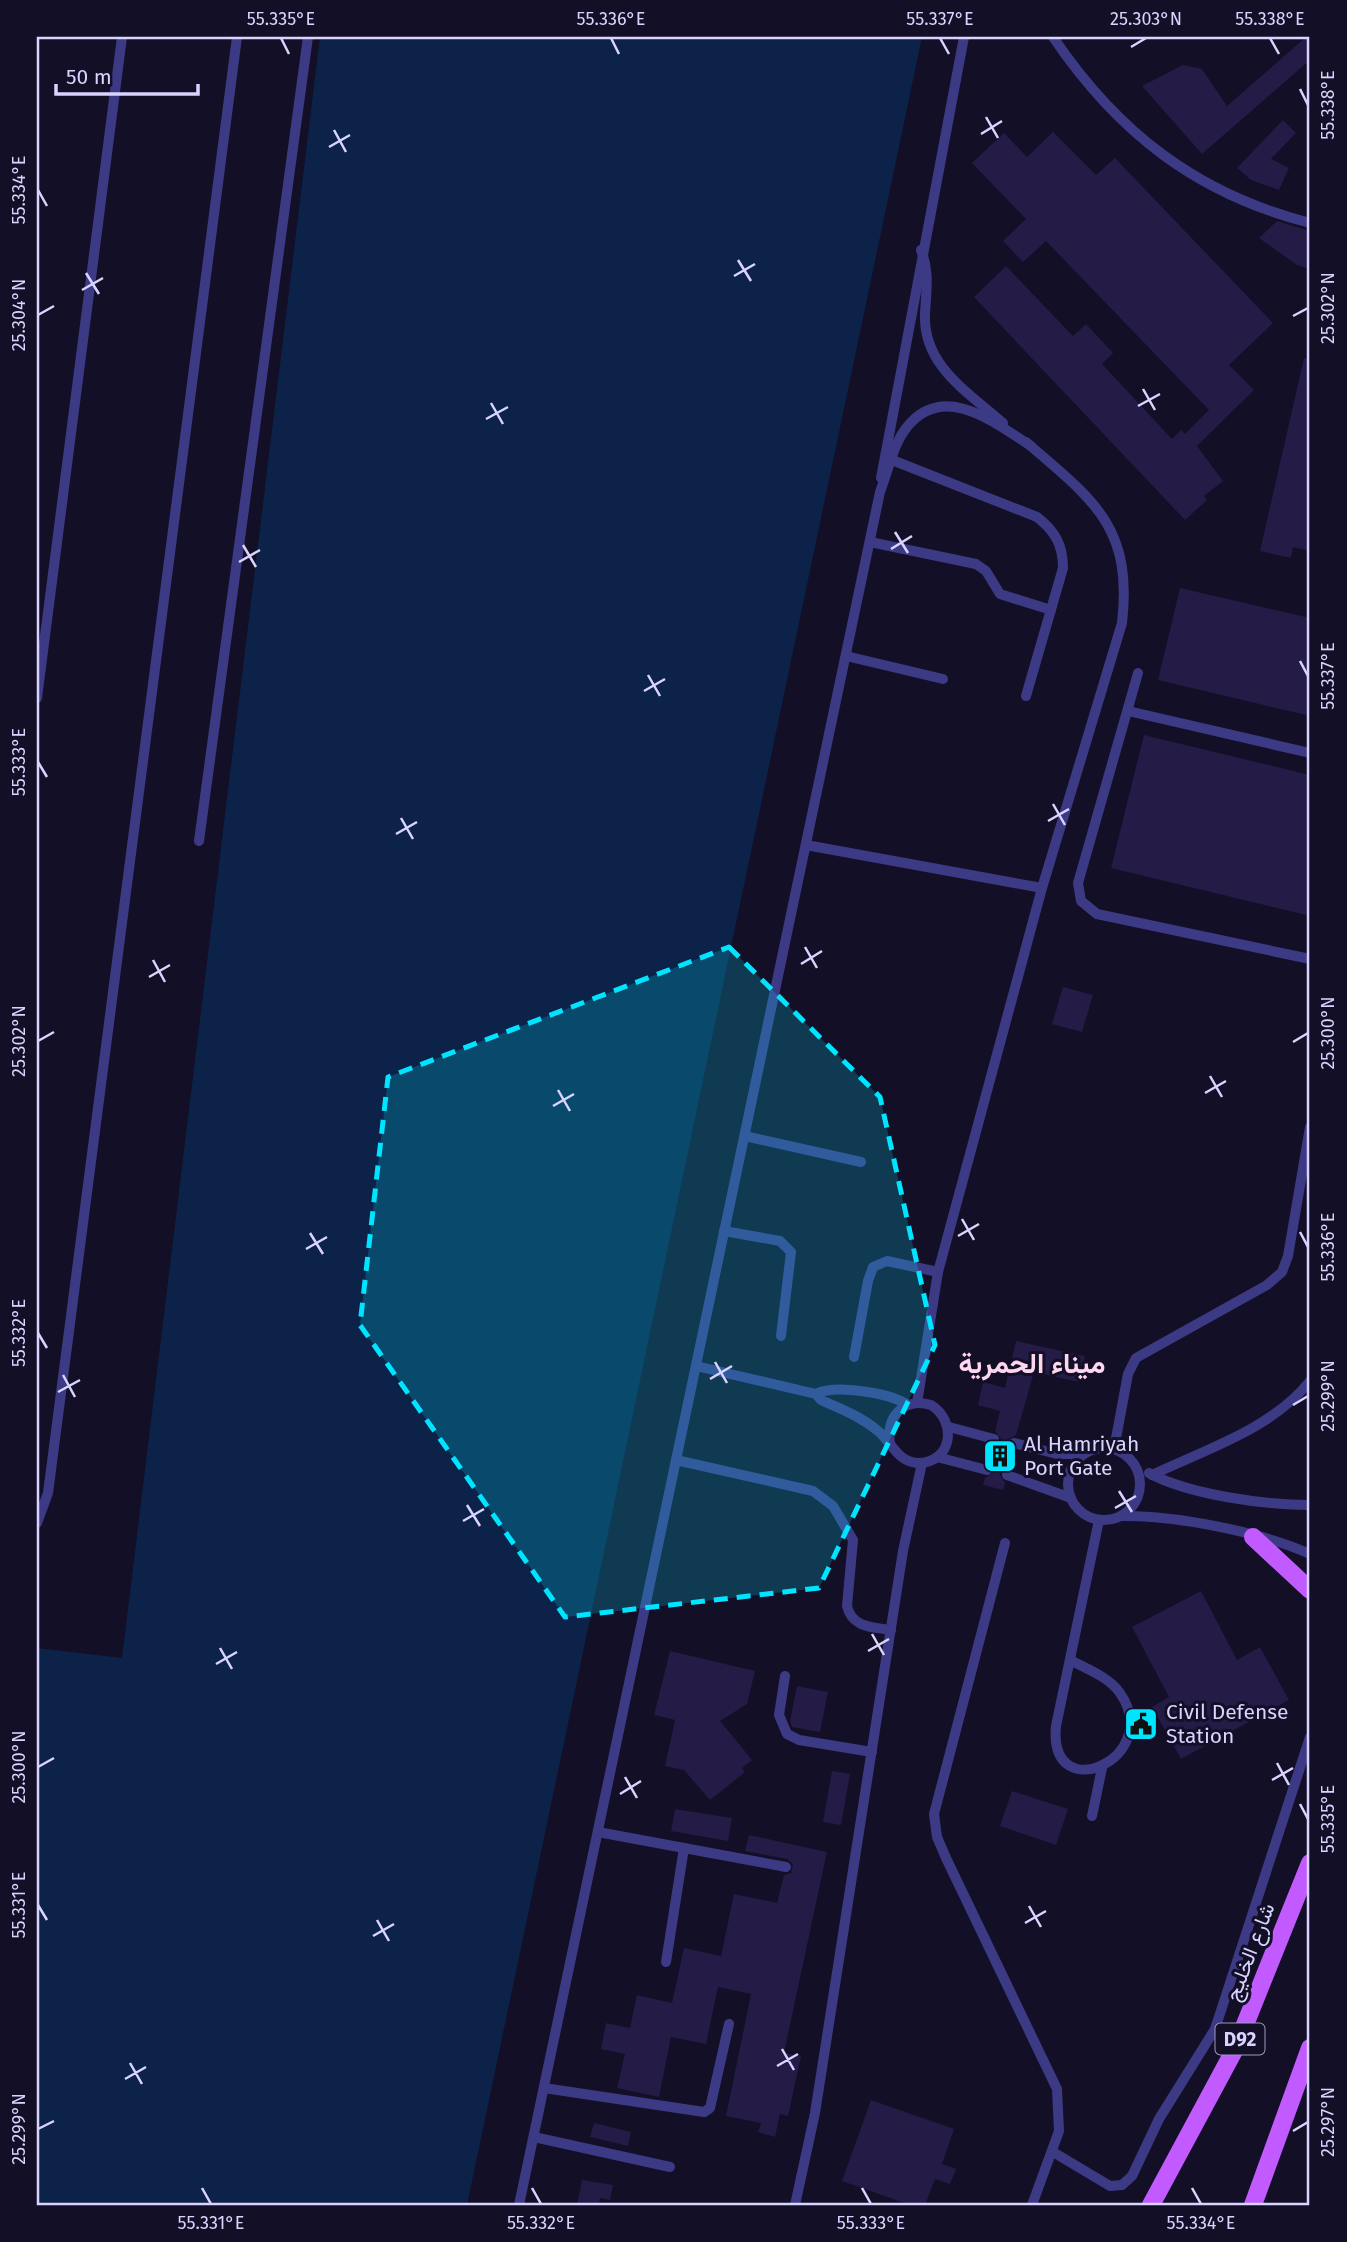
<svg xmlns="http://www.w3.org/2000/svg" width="1347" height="2242" font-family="'Fira Sans',Vazirmatn,sans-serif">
	<rect width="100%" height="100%" fill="#130f26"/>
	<!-- water -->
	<polygon fill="#0c2248" points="320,37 922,37 467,2205 37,2205 37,1648 122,1658"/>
	<!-- building -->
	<g fill="#241b47">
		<polygon points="1306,37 1310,37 1310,60 1202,154 1142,86 1183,65 1202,69 1227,106"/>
		<polygon points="1283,120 1296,133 1271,159 1289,168 1279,190 1251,180 1237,168"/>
		<polygon points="1053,132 1096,175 1115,158 1273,323 1229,365 1254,390 1197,446 1223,481 1204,496 1207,500 1185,520 974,297 1006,266 1073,336 1086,324 1113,353 1102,364 1172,439 1181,430 1185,434 1209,410 1046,241 1023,262 1003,241 1026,219 972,163 1004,133 1027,157"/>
		<polygon points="1277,221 1310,231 1310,269 1297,265 1259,238"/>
		<polygon points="1304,358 1310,359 1310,551 1293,547 1291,558 1260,551"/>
		<polygon points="1180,588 1310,618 1310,716 1158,680"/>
		<polygon points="1144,735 1310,775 1310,916 1111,868"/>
		<polygon points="1063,987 1093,995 1082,1032 1052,1024"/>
		<polygon points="1016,1341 1085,1356 1079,1382 1034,1372 1016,1435 1007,1440 1012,1451 1008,1467 999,1473 1005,1483 1003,1490 983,1485 985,1478 995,1471 989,1462 992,1447 999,1445 1002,1440 995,1431 1000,1411 978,1405 983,1382 1005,1388"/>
		<polygon points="1201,1591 1237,1660 1260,1647 1289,1700 1181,1759 1152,1707 1169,1697 1132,1627"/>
		<polygon points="670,1651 755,1671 747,1704 720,1721 752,1760 742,1768 745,1772 710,1800 684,1770 665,1766 675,1720 654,1715"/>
		<polygon points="797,1686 828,1692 820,1732 792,1727 790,1721"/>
		<polygon points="832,1771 850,1774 841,1825 823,1822"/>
		<polygon points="1012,1791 1068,1809 1056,1845 1000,1826"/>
		<polygon points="675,1809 732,1818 728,1841 671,1831"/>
		<polygon points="749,1835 827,1852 784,2053 801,2056 788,2116 780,2114 775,2137 758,2132 761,2123 726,2116 751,1994 718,1987 706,2044 671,2037 659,2097 617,2088 625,2054 601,2049 606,2023 630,2028 637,1995 672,2003 684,1948 721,1956 734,1894 777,1903 784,1875 791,1873 793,1864 787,1859 745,1851"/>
		<polygon points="871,2100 954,2129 942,2164 956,2169 950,2184 935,2179 925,2205 910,2205 842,2181"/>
		<polygon points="594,2123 631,2132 628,2146 590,2137"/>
		<polygon points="582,2180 613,2185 610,2200 600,2198 599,2205 577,2205"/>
	</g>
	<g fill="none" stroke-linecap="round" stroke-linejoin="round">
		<!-- lane -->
		<g stroke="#3d3a85" stroke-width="10">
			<path d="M1053,37C1118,133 1197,194 1310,223"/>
			<path d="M921,250C930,272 926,292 925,314C923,366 968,392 1003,423"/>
			<path d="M892,460L1037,517C1055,531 1063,545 1063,568L1026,696"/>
			<polyline points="881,478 964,37"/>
			<polyline points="870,542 976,564 986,571 1000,594 1051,610"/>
			<polyline points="846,656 943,679"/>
			<polyline points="1138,673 1078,883 1081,901 1097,914 1310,959"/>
			<polyline points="37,698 122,37"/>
			<polyline points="1128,711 1310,753"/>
			<polyline points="199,841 308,37"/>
			<polyline points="806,845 1042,888"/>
			<polyline points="745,1136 861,1162"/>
			<polyline points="724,1231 780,1241 791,1252 781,1336"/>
			<polyline points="854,1357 868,1281 873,1267 887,1261 938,1272"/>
			<path d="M696,1366L816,1394L821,1400C841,1409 860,1416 878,1431C892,1443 898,1463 919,1463C953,1462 957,1421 931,1405C904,1397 885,1417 890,1443"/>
			<path d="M816,1394C835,1384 890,1393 908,1405"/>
			<path d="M917,1403L938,1272L1042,888L1122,623C1133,526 1093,500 1026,442"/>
			<polyline points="949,1427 994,1439"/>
			<polyline points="1014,1443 1057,1454 1083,1454"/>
			<circle cx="1104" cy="1484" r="36"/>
			<polyline points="1114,1449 1128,1374 1136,1358 1267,1285 1282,1272 1288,1256 1310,1127"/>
			<polyline points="937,1457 987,1470"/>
			<path d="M676,1460L813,1491L833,1506L853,1540L847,1606C852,1628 873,1627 891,1630"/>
			<path d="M1149,1473C1189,1495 1266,1505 1310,1505"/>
			<polyline points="1007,1475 1071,1498"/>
			<path d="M1152,1475C1206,1449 1272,1429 1310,1381"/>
			<path d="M1121,1516C1174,1515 1261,1532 1310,1554"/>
			<polyline points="37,1523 48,1493 237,37"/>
			<polyline points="1005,1543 934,1814 937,1837 946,1858 1057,2089 1059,2131 1032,2205"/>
			<path d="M1070,1660C1087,1669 1109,1677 1120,1693C1165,1758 1048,1810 1056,1726L1099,1520"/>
			<polyline points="785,1676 779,1715 787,1734 799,1740 872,1752"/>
			<polyline points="1092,1816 1102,1768"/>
			<polyline points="598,1832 786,1867"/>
			<polyline points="666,1962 684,1848"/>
			<polyline points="544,2088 704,2112 710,2108 729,2024"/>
			<polyline points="534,2137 670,2167"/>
			<polyline points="1053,2152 1110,2186 1122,2185 1132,2176 1159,2119 1215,2029 1310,1737"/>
			<path d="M519,2205L880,492C888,472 893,444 907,427C944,381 995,423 1031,446"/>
			<polyline points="795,2205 815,2113 903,1551 922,1463"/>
		</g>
		<!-- primary -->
		<g stroke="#c25bff" stroke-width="18">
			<polyline points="1253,1537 1310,1590"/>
			<polyline points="1151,2205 1236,2047 1310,1863"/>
			<polyline points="1253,2205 1310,2048"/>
		</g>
	</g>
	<!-- marked area -->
	<path fill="#00e5ff" fill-opacity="0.2" stroke="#00e5ff" stroke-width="5" stroke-dasharray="14 9" stroke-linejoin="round" d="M729,947L880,1097L935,1345L819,1588L565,1617L360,1325L388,1077Z"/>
	<!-- ticks -->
	<path fill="none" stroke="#d9d4ff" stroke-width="2.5" d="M281,38L289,54M611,38L619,54M940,38L949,54M1270,38L1279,54M1131,47L1146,38M1300,89L1308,105M986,117L998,138M334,130L346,152M981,134L1002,121M329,147L350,135M38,190L47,206M738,260L751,281M86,273L99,294M734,276L755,264M82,290L103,278M38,315L54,306M1293,316L1308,308M1143,389L1155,410M491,403L503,424M1138,406L1160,394M486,419L508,407M895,532L908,553M243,545L256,567M891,549L912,536M239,562L260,550M1300,661L1308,676M648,675L660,696M644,691L665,679M38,762L47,777M1053,804L1065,825M401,818L413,839M1048,821L1069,809M396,834L417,822M805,947L817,968M153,960L165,982M801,964L822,951M149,977L170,965M38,1041L54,1032M1293,1042L1308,1033M1210,1076L1222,1097M558,1090L570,1111M1205,1093L1226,1081M553,1106L574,1094M962,1219L974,1240M1300,1232L1308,1247M310,1233L323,1254M958,1236L979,1224M306,1249L327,1237M38,1333L47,1348M715,1362L727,1383M63,1375L75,1397M710,1379L732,1366M58,1392L80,1380M1293,1405L1308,1396M1119,1491L1132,1512M467,1505L480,1526M1115,1508L1136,1496M463,1521L484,1509M872,1634L884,1655M220,1648L232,1669M868,1651L889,1639M216,1664L237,1652M1277,1763L1289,1785M38,1767L54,1758M625,1777L637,1798M1272,1780L1293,1768M620,1794L641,1781M1300,1804L1308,1819M38,1905L47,1920M1029,1906L1041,1927M377,1920L389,1941M1025,1923L1046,1911M373,1936L394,1924M782,2049L794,2070M130,2063L142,2084M777,2066L798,2054M125,2079L146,2067M38,2129L54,2121M1293,2131L1308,2122M202,2188L211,2204M532,2188L541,2204M862,2188L871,2204M1192,2188L1201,2204"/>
	<!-- icons -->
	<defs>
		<g id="building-square" transform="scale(1.75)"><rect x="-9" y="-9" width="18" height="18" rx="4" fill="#00e5ff" stroke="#130f26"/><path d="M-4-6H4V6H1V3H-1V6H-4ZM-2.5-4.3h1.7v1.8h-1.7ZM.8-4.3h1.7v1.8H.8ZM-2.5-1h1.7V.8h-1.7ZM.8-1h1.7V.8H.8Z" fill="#111"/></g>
		<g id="civic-square" transform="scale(1.75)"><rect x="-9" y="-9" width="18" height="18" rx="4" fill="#00e5ff" stroke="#130f26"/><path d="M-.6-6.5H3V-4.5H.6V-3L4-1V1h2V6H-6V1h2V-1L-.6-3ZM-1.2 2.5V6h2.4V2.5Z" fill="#111"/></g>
	</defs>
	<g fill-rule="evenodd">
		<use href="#building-square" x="1000" y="1456"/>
		<use href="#civic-square" x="1141" y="1724"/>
	</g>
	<g text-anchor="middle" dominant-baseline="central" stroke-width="6" stroke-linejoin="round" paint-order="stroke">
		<!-- shield labels -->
		<rect fill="#130f26" stroke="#9e99be" stroke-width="2" x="1215.5" y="2023.5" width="49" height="31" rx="5"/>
		<g font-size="19" font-weight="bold" fill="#d9d4ff">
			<text x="1240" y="2039">D92</text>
		</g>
		<!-- poi labels -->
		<g font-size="21" fill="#d9d4ff" stroke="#130f26" text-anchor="start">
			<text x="1024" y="1444">Al Hamriyah<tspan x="1024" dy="24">Port Gate</tspan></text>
			<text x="1166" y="1712">Civil Defense<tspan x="1166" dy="24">Station</tspan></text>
		</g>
		<!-- street labels -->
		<g font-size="21" fill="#d9d4ff" stroke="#130f26">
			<text transform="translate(1250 1952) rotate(-69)">شارع الخليج</text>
		</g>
		<!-- district labels -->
		<g font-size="28" font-weight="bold" fill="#ffd6f0" stroke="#130f26">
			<text x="1032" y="1363">ميناء الحمرية</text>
		</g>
	</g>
	<!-- border -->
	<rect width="1347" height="2242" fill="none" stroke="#130f26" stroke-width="77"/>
	<!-- scale -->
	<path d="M56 84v10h142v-10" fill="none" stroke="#d9d4ff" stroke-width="3.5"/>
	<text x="66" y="84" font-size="21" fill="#d9d4ff" stroke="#130f26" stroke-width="5" paint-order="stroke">50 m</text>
	<rect x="38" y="38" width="1270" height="2166" fill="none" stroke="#d9d4ff" stroke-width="2.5"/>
	<g font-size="18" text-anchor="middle" fill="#d9d4ff">
		<text x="281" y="25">55.335°E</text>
		<text x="611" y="25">55.336°E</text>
		<text x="940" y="25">55.337°E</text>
		<text x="1146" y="25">25.303°N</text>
		<text x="1270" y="25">55.338°E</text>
		<text transform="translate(1328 105) rotate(-90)" y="6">55.338°E</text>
		<text transform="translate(19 190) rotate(-90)" y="6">55.334°E</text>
		<text transform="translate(1328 308) rotate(-90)" y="6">25.302°N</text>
		<text transform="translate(19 315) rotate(-90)" y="6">25.304°N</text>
		<text transform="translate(1328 676) rotate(-90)" y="6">55.337°E</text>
		<text transform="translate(19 762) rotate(-90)" y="6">55.333°E</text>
		<text transform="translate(1328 1033) rotate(-90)" y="6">25.300°N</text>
		<text transform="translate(19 1041) rotate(-90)" y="6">25.302°N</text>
		<text transform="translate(1328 1247) rotate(-90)" y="6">55.336°E</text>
		<text transform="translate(19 1333) rotate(-90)" y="6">55.332°E</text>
		<text transform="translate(1328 1396) rotate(-90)" y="6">25.299°N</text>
		<text transform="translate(19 1767) rotate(-90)" y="6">25.300°N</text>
		<text transform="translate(1328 1819) rotate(-90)" y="6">55.335°E</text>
		<text transform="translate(19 1905) rotate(-90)" y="6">55.331°E</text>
		<text transform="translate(1328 2122) rotate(-90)" y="6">25.297°N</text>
		<text transform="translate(19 2129) rotate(-90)" y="6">25.299°N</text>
		<text x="211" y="2229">55.331°E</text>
		<text x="541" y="2229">55.332°E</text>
		<text x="871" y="2229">55.333°E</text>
		<text x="1201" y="2229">55.334°E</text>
	</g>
</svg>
